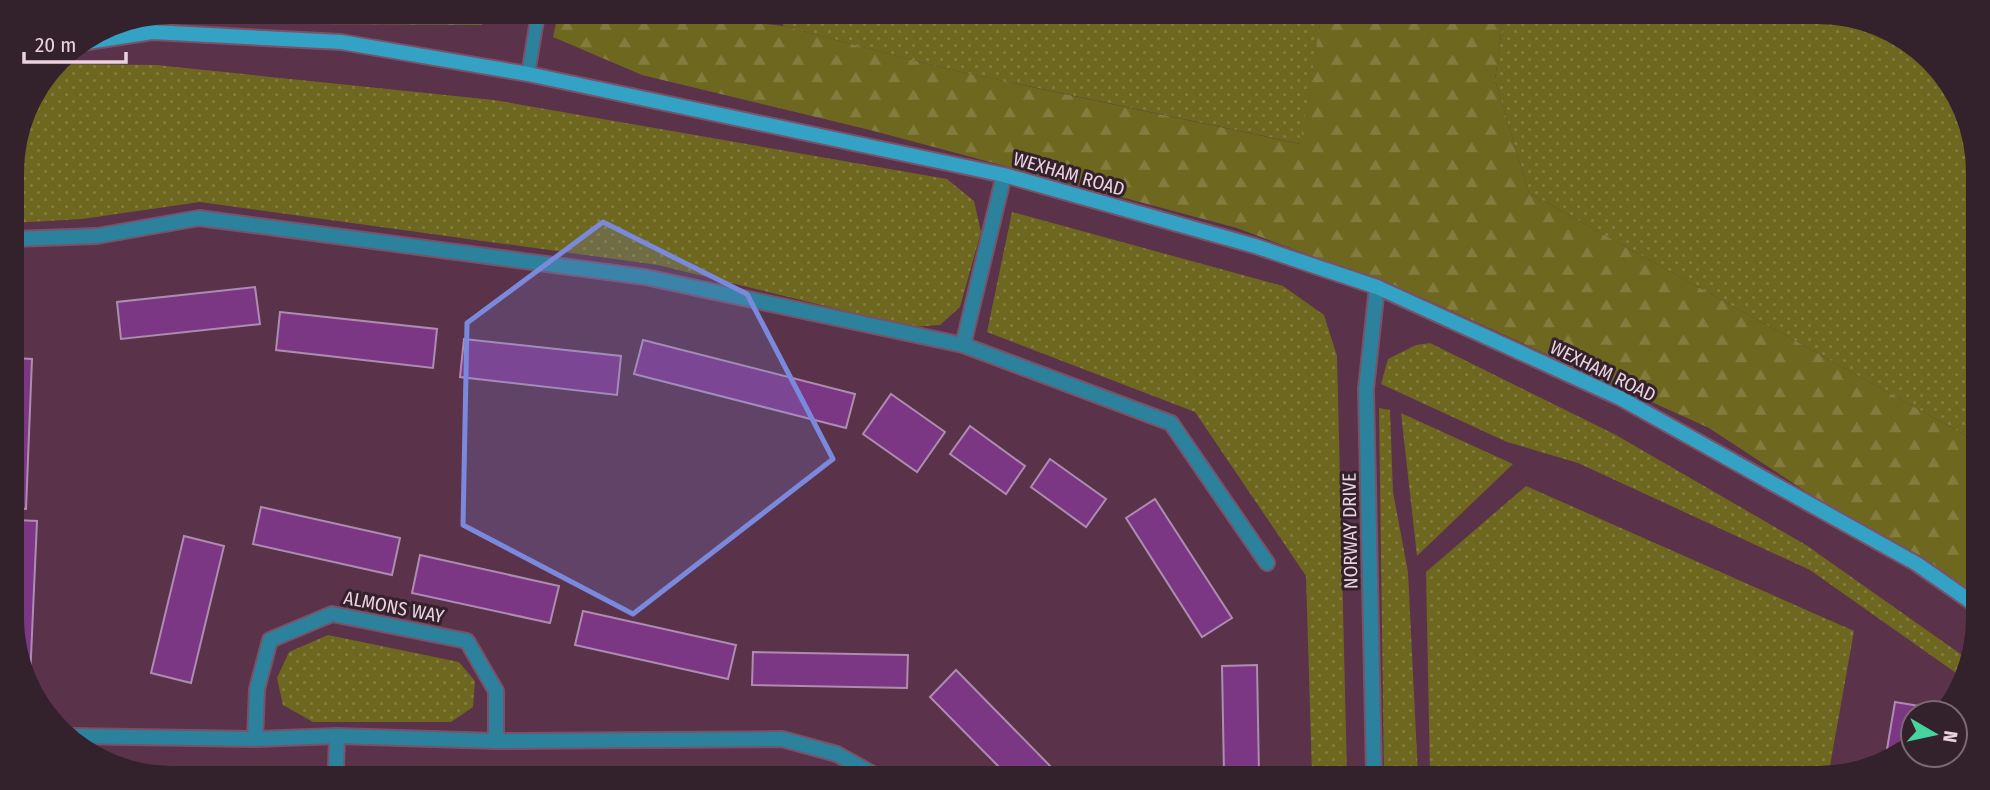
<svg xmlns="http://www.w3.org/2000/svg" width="1990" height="790" font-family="'Fira Sans Condensed',sans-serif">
	<defs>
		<pattern id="grass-dots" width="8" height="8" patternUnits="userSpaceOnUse" patternTransform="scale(1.75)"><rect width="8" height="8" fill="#6e671f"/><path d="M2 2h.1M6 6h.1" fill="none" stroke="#837c3f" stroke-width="1.8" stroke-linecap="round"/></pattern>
		<pattern id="forest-firs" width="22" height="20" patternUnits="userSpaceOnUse" patternTransform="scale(1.75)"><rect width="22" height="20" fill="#6e671f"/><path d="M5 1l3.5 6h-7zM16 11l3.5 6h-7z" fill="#837c3f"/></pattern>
	</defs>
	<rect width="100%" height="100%" fill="#5a324a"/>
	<!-- grass -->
	<g fill="url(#grass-dots)">
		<polygon points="784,15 1321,18 1301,144 947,69 783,26"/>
		<polygon points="1503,19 1869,21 1944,75 1976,151 1972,439 1529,193 1495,80"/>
		<polygon points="58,64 156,65 494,100 947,179 974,201 981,232 960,307 940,325 911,327 658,265 200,202 82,219 13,223 13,162 29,101"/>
		<polygon points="1012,212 1283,286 1324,315 1337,356 1347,775 1312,775 1306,576 1195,412 987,332"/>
		<polygon points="1430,343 1616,435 1806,545 1969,660 1969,669 1963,678 1810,570 1578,463 1507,442 1381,384 1388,359 1416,345"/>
		<polygon points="1379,408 1390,410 1393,492 1408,572 1418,775 1384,775"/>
		<polygon points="1401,413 1513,464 1417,556"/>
		<polygon points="1526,486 1854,631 1828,777 1430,775 1426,572"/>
		<polygon points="328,635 459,662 475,681 473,707 451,722 313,722 283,705 277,678 289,652"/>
	</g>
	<!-- forest -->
	<g fill="url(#forest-firs)">
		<polygon points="173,12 484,14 482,25 119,23"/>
		<polygon points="558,14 690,15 783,26 947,69 1300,144 1321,18 1503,19 1495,80 1529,193 1972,439 1970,605 1877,538 1709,428 1423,298 1237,228 870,130 642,75 553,37"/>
	</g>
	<!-- building -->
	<g fill="#7c3784" stroke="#ae8cb1" stroke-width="2">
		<polygon points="255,287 260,324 121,339 117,302"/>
		<polygon points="280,312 437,329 433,368 276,350"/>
		<polygon points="464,339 621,356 617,395 460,377"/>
		<polygon points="643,340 855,394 846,428 634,374"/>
		<polygon points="14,358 32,359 26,509 15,508"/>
		<polygon points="891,394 945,432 917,472 863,434"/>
		<polygon points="970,426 1025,466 1006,494 950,454"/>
		<polygon points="1050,459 1106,499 1086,527 1031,487"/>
		<polygon points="1155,499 1232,618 1202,637 1126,518"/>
		<polygon points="261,507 400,538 392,575 253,544"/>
		<polygon points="15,520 37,521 30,679 15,648"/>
		<polygon points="184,536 224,546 191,683 151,673"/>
		<polygon points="420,555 559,586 550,623 412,593"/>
		<polygon points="583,611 736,645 728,679 575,645"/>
		<polygon points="753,652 908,655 907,688 752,685"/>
		<polygon points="1257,665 1259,775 1224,774 1222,666"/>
		<polygon points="956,670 1058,774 1005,773 930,697"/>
		<polygon points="1895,702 1938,709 1938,713 1913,713 1913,745 1886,755"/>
	</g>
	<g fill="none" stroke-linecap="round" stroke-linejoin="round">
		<!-- lane casing -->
		<g stroke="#775268" stroke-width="16">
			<polyline id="lane" points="528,74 538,14"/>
		</g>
		<!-- street casing -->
		<g stroke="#775268" stroke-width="18">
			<g id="street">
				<polyline points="13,239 97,236 199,218 645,277 963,345 1171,423 1267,563"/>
				<polyline points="963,345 1004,175"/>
				<polyline points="71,736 255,739 337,736 496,741 782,739 837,754 871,773"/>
				<polyline points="255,739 257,689 270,640 332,614 467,641 496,691 496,741"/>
				<polyline points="336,770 337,736"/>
				<polyline points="1374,775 1366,389 1377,287"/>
			</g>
		</g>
		<!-- secondary casing -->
		<g stroke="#775268" stroke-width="18">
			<polyline id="secondary" points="81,43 152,32 341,42 528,74 1004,175 1255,246 1377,287 1620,398 1917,564 1970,601"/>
		</g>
		<!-- lane -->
		<use href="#lane" stroke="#2c829d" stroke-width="12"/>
		<!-- street -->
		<use href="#street" stroke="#2c829d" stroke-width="14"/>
		<!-- secondary -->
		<use href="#secondary" stroke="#34a2c5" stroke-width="14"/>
	</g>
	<!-- marked area -->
	<path fill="#7a89db" fill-opacity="0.2" stroke="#7a89db" stroke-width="5" stroke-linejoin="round" d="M603,222L747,294L833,459L633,614L463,525L467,323Z"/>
	<g text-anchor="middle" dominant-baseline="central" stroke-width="6" stroke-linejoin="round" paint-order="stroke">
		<!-- street labels -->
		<g font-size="19" fill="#ebd2df" stroke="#33212c">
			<text transform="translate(1069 174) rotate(16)">WEXHAM ROAD</text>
			<text transform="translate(1603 371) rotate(26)">WEXHAM ROAD</text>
			<text transform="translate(1350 531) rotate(-91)">NORWAY DRIVE</text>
			<text transform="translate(394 607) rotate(11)">ALMONS WAY</text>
		</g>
	</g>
	<!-- crop -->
	<path d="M0 0H1990V790H0ZM172 24H1818A148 148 0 0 1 1966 172V618A148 148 0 0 1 1818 766H172A148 148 0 0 1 24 618V172A148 148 0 0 1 172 24Z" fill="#33212c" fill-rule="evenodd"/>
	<!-- north arrow -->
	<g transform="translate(1934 734) rotate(99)"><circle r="33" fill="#33212c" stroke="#7d6874" stroke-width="2"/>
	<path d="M0-5L12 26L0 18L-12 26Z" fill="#46d49e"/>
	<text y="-10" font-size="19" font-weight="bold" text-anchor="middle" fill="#ebd2df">N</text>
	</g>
	<!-- scale -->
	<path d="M24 52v10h102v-10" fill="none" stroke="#ebd2df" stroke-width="3.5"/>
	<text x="35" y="52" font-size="21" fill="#ebd2df" stroke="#33212c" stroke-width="5" paint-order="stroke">20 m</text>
</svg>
